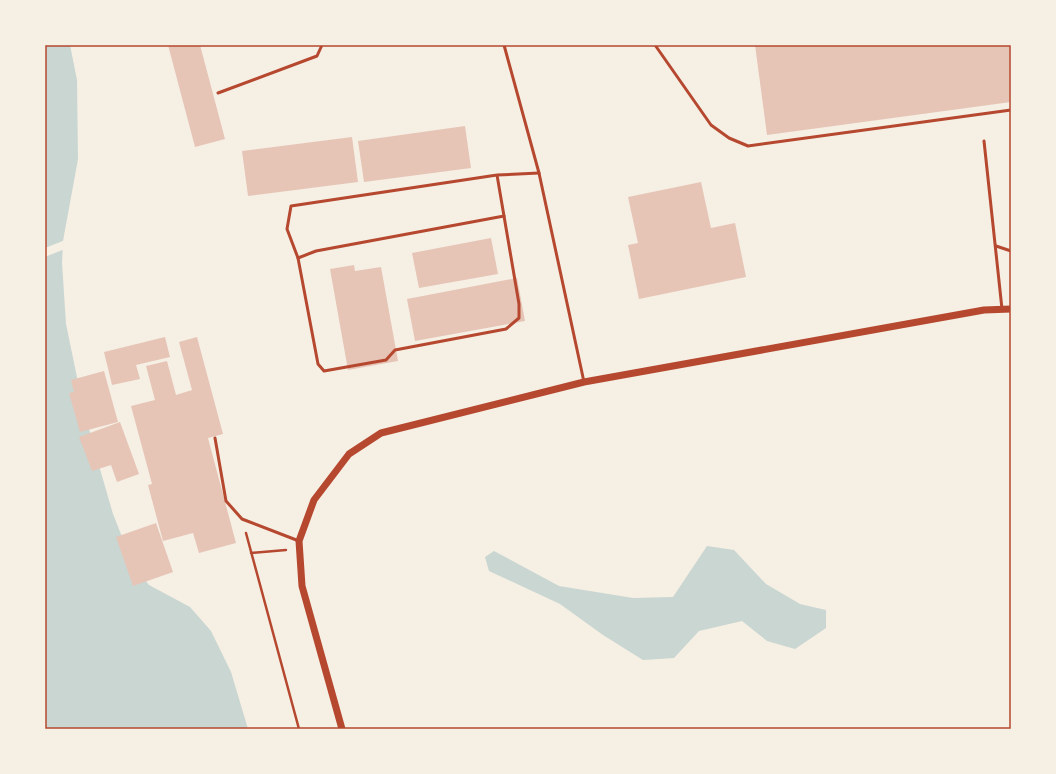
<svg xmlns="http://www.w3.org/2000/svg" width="1056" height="774" font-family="'Varela Round',sans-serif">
	<rect width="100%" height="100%" fill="#f6efe4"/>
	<!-- water -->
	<g fill="#c9d6d2">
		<polygon points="45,45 70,45 77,80 78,159 63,241 62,263 66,324 79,387 93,445 113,514 133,565 149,585 190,607 211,631 231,672 248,729 45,729"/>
		<polygon points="707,546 734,550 766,584 800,604 826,610 826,628 795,649 767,641 742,621 699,631 674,658 643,660 603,635 560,604 489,571 485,557 494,551 559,586 633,598 673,597"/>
	</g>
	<!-- pier -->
	<polygon fill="#f6efe4" points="65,240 65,249 45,257 45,248"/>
	<!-- building -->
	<g fill="#e6c5b7">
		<polygon points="168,45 200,45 225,139 195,147"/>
		<polygon points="755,45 1011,45 1011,102 767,135"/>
		<polygon points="465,126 471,168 364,182 358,141"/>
		<polygon points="352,137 358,182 248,196 242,151"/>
		<polygon points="701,182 711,228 735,223 746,277 639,299 628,245 638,243 628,197"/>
		<polygon points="491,238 498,274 419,288 412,253"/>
		<polygon points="354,265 355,271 381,267 398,361 348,370 330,269"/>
		<polygon points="517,278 525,321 415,341 407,299"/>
		<polygon points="165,337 170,357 136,365 140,379 112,385 104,352"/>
		<polygon points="197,337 223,434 208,438 236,543 199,553 193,533 163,541 148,485 152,484 131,406 155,400 146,366 167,361 176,395 192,390 179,342"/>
		<polygon points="104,371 118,422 80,432 69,393 74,392 71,380"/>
		<polygon points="120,422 139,474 117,482 111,465 92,471 79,437"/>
		<polygon points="156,523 173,572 133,586 116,537"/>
	</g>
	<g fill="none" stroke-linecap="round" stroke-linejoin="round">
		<!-- path -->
		<g stroke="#b5482f" stroke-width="2.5">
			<polyline points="246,533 299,729"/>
			<polyline points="251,553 286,550"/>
		</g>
		<!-- service -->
		<g stroke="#b5482f" stroke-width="3">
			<polyline points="504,45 539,173 584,382"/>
			<polyline points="655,45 711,125 729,138 748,146 1011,110"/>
			<polyline points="218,93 317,56 322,45"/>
			<polyline points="984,141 1002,309"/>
			<polyline points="497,175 519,304 519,318 506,329 395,350 386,360 324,371 318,364 298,258 287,229 291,206 497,175 539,173"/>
			<polyline points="996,246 1011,251"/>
			<polyline points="298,258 316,251 504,216"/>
			<polyline points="215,438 226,501 242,519 299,541"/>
		</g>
		<!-- tertiary -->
		<polyline stroke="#b5482f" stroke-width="7" points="342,729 302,586 299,541 314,500 349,454 381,433 584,382 984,310 1011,309"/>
	</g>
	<!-- border -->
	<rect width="1056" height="774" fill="none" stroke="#f6efe4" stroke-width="92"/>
	<rect x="46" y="46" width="964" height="682" fill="none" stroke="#b5482f" stroke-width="1.5"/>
</svg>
